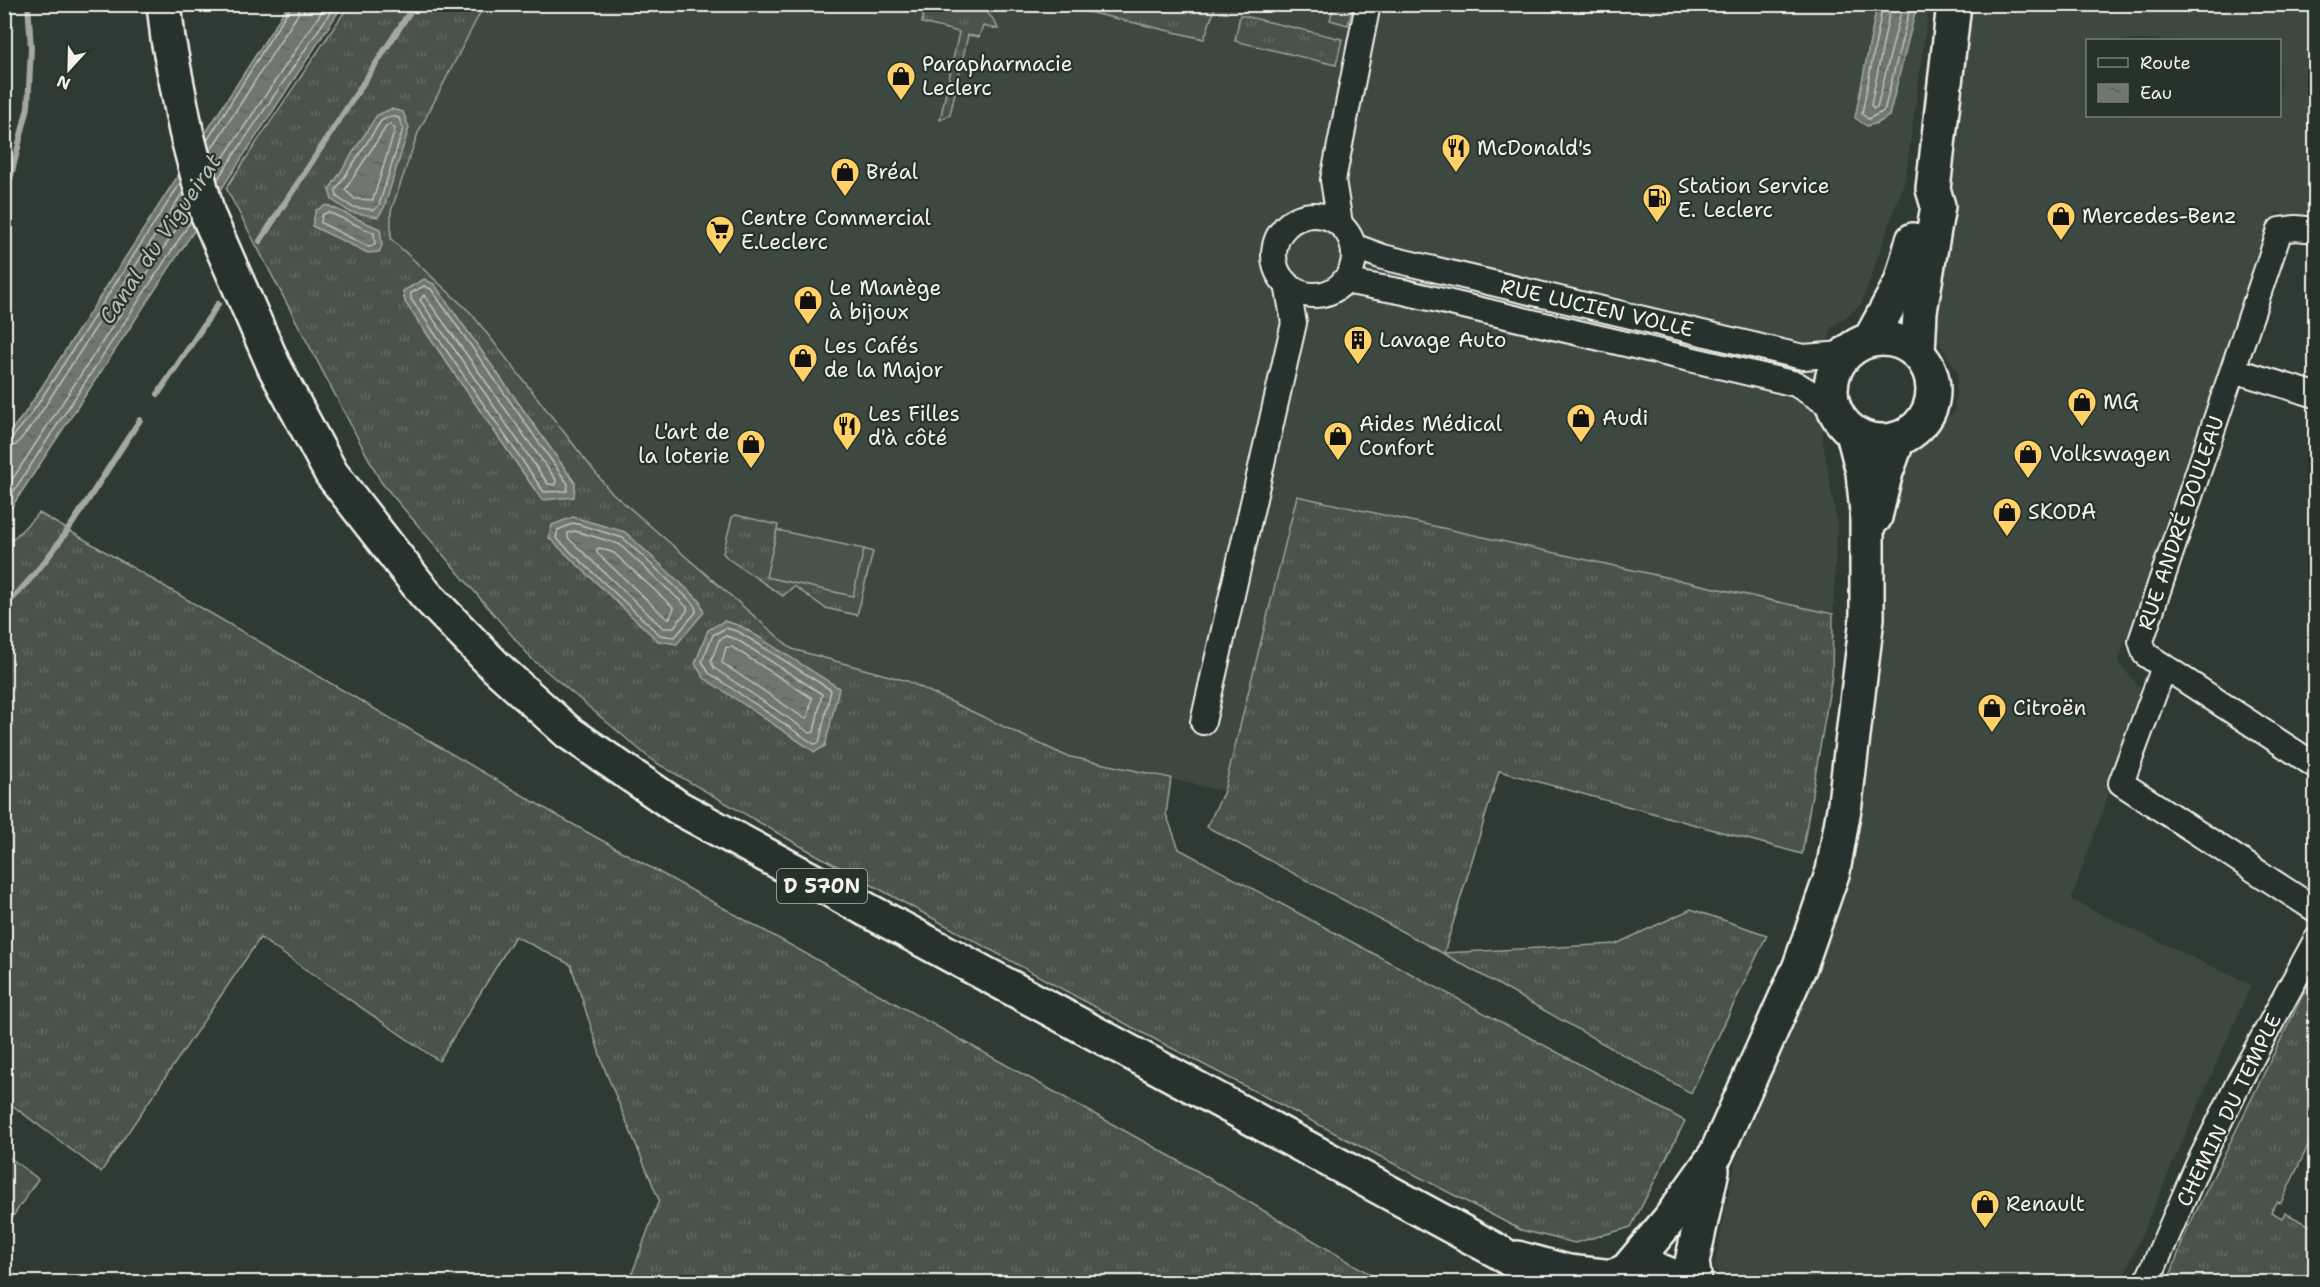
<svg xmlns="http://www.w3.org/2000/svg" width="2320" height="1287" font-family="'Shantell Sans',sans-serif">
	<defs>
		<pattern id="grass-tufts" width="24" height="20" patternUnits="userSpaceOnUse" patternTransform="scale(1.5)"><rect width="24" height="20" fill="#48524c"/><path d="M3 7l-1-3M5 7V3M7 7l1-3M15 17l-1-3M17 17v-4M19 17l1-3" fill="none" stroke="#636b66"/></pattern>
		<pattern id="water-ripples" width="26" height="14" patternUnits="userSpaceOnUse" patternTransform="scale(1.5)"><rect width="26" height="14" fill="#6f7770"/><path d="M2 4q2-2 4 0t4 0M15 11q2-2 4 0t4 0" fill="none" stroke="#5c605b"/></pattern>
	</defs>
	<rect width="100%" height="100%" fill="#2e3b34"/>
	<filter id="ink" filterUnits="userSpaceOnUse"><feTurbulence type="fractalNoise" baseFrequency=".0167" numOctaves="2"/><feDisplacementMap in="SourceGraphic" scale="12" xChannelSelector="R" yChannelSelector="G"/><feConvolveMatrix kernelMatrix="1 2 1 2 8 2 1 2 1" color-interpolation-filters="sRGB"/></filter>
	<g filter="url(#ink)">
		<!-- built -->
		<g fill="#3c4841" fill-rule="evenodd">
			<polygon points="484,5 1929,5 1905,180 1861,305 1830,329 1822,436 1837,523 1833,614 1297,496 1224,791 1066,756 907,681 792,649 609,490 471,313 391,239 391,212 418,133"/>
			<path d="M1972,5H2315V223L2276,212L2118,662L2144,693L2071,900L2251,985L2121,1282H1724L1714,1267L1735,1162L1848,890L1883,639V525L1903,457L1954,412L1958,373L1936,338L1946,183L1955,106ZM2088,40H2280V116H2088Z"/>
		</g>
		<!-- grass -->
		<g fill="url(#grass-tufts)" stroke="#9ea29a" stroke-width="1.5" fill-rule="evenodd">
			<polygon points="1334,4 1353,5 1348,25 1330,20"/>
			<path d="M349,5H484L418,133L391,211V239L471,313L609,490L792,649L907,681L1066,756L1171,778L1166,814L1179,849L1685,1121L1631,1227L1575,1243L1521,1230L1139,1031L795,843L653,761L532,659L381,482L226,188ZM434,284L575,483L574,496L542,500L405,302L403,291Z"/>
			<path d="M925,5C952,4 989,0 998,29L983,26L979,37L968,35L950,115L940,120L959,32L922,23Z"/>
			<polygon points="1058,5 1216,4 1216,5 1204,39"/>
			<polygon points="1240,15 1342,39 1336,65 1235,41"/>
			<polygon points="1389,266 1796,360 1794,373 1388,279"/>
			<polygon points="1297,496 1833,614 1832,676 1802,854 1499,771 1444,953 1616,944 1691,909 1767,935 1691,1093 1444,954 1207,827 1224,791"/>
			<polygon points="39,513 558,816 1197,1171 1383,1282 629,1282 659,1200 605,1070 571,965 515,936 439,1061 260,938 101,1172 5,1100 5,547"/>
			<polygon points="736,515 778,525 767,577 851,595 864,549 873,552 857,615 825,608 794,586 783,596 727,558 723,553 732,517"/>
			<polygon points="2315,970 2315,1131 2281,1203 2276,1202 2271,1212 2282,1218 2285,1213 2315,1228 2315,1282 2168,1282 2186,1232"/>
			<polygon points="5,1154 38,1179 5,1228"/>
		</g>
		<!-- park -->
		<polygon fill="#48524c" stroke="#9ea29a" stroke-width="1.5" points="777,530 864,549 853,596 766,577"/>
		<!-- water -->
		<g fill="url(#water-ripples)" stroke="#a4a8a0" stroke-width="1.5">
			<polygon points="288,5 343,5 5,517 5,438 25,413"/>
			<polygon points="1877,5 1917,5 1889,116 1878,123 1867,126 1855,118"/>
			<polygon points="391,109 403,112 409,128 384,208 378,217 350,212 332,200 329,190 377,115"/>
			<polygon points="327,205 380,229 382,245 379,252 368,253 312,226 316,210"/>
			<polygon points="424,279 434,284 575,483 574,497 542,500 405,302 403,291"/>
			<polygon points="573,517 625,532 700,601 704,612 677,644 658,641 549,538 552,525"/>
			<polygon points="724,621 741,626 839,688 825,746 815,752 704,678 695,664 708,630"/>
		</g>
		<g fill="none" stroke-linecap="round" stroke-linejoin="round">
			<!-- shore -->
			<g stroke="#bfc0b8" stroke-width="1.5">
				<polyline points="1883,4 1862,114 1868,119 1884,111 1911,4"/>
				<polyline points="1891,4 1871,105 1874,109 1877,107 1903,4"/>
				<polygon points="391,116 399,118 403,129 379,205 374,210 352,207 337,197 336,190 381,121"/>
				<polygon points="390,124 395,129 373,200 355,199 345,190 386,127"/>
				<polyline points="207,141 292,4"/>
				<polyline points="210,151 298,14 300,4"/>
				<polyline points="215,170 327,4"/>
				<polyline points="217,180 336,4"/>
				<polygon points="328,212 374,233 375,245 369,247 321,223 322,215"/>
				<polygon points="424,286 431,289 568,484 567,491 544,492 411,299 411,293"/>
				<polygon points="424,295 556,480 555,485 548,484 420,300"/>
				<polyline points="4,441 11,439 30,416 181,182"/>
				<polyline points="4,448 16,445 36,420 183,192"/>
				<polyline points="4,492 188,211"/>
				<polyline points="4,506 191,221"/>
				<polygon points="574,523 623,538 695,605 696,612 675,637 660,635 556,538 558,530"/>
				<polygon points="575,531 619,544 687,607 687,611 673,628 663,628 568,538 568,533"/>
				<polygon points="600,548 614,553 674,608 670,618 666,618 597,553 597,549"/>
				<polygon points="726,628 739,632 831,690 819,743 814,744 709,673 702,661 713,635"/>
				<polygon points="726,636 736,639 822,694 814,732 810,733 714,668 711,661 719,640"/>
				<polygon points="726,647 732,647 812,698 808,717 804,718 722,663"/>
			</g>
			<!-- stream -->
			<g stroke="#a4a8a0" stroke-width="6">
				<polyline points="4,204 28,107 31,48 28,4"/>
				<polyline points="260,241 415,4"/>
				<polyline points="158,394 218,304"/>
				<path d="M4,607C60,553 97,483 140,420"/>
			</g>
			<!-- street casing -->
			<g stroke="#f4f1e8" stroke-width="28">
				<g id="street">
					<circle cx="1314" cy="255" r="40"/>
					<polyline points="1340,224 1333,180 1368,4"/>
					<polyline points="2316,230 2296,228 2280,230 2141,641 2145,654 2316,766"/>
					<polyline points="1353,246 1383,257 1803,357 1844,354"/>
					<polyline points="1344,281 1404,292 1796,384 1833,407"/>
					<polyline points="2233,370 2316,395"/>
					<polyline points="2164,667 2121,783 2316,910"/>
					<polyline points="1203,722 1294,323 1287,284"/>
					<polyline points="2147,1282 2198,1165 2241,1078 2316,940"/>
				</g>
			</g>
			<!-- secondary casing -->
			<g stroke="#f4f1e8" stroke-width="38">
				<g id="secondary">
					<circle cx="1882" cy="390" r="51"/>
					<polyline points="1870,340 1901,283 1913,240"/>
					<polyline points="1918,353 1920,311 1938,206 1933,189 1954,4"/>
					<polyline points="1875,517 1885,475 1898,439"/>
					<polyline points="1627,1270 1669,1220 1716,1154 1800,966 1833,871 1845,803 1867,618 1867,512 1863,472 1853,433"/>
					<polyline points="1695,1282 1692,1262 1712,1170"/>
				</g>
			</g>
			<!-- primary casing -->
			<g stroke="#f4f1e8" stroke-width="38">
				<g id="primary">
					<polyline points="164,4 168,39 186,131 208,215 274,366 331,473 426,595 496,667 568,732 679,808 1501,1253 1542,1282"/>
					<polyline points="1517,1258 1568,1272 1613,1277"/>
					<path d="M1605,1282C1627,1265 1658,1264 1680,1282"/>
				</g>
			</g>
			<!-- street -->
			<use href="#street" stroke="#26332d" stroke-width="24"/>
			<!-- secondary -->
			<use href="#secondary" stroke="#26332d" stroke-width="33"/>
			<!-- primary -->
			<use href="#primary" stroke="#26332d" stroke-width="33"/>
		</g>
	</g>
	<!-- icons -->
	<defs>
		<g id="shop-pin" transform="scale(1.5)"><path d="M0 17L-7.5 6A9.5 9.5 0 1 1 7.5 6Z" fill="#ffd166" stroke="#26332d"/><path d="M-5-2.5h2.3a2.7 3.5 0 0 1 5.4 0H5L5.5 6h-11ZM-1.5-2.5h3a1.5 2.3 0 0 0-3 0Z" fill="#111"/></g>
		<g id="restaurant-pin" transform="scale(1.5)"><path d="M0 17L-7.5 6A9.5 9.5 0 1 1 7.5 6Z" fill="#ffd166" stroke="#26332d"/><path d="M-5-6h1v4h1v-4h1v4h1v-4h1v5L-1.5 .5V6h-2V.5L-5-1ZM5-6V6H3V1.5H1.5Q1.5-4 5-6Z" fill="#111"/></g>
		<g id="fuel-pin" transform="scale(1.5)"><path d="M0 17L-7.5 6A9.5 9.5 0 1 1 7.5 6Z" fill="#ffd166" stroke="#26332d"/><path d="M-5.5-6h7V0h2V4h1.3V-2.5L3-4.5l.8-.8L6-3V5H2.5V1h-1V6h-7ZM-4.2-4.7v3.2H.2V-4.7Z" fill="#111"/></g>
		<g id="supermarket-pin" transform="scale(1.5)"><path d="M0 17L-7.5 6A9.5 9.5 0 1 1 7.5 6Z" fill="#ffd166" stroke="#26332d"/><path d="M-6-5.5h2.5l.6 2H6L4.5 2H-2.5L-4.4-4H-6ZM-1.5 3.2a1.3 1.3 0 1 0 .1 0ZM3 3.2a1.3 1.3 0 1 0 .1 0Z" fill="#111"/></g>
		<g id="building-pin" transform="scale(1.5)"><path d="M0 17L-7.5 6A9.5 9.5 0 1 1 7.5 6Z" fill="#ffd166" stroke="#26332d"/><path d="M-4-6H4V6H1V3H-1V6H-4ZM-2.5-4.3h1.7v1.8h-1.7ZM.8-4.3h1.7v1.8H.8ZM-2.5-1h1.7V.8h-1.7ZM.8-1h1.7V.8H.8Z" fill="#111"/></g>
	</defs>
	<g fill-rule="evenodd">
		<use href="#shop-pin" x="901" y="76"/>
		<use href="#restaurant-pin" x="1456" y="148"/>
		<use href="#shop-pin" x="845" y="172"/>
		<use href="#fuel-pin" x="1657" y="198"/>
		<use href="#shop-pin" x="2061" y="216"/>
		<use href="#supermarket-pin" x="720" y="230"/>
		<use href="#shop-pin" x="808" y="300"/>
		<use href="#building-pin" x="1358" y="340"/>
		<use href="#shop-pin" x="803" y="358"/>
		<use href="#shop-pin" x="2082" y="402"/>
		<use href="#shop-pin" x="1581" y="418"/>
		<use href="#restaurant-pin" x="847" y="426"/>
		<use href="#shop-pin" x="1338" y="436"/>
		<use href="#shop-pin" x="751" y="444"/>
		<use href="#shop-pin" x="2028" y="454"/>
		<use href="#shop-pin" x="2007" y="512"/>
		<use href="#shop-pin" x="1992" y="708"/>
		<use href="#shop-pin" x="1985" y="1204"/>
	</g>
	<g text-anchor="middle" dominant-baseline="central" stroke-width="4.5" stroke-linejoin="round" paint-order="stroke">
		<!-- shield labels -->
		<rect fill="#26332d" stroke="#b6b8b0" stroke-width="1.5" x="777" y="869" width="90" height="34" rx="4.5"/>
		<g font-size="20" font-weight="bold" fill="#f4f1e8">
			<text x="822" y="886">D 570N</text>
		</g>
		<!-- poi labels -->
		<g font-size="21" fill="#f4f1e8" stroke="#26332d" text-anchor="start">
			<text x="922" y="64">Parapharmacie<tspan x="922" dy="24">Leclerc</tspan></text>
			<text x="1477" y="148">McDonald's</text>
			<text x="866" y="172">Bréal</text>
			<text x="1678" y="186">Station Service<tspan x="1678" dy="24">E. Leclerc</tspan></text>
			<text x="2082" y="216">Mercedes-Benz</text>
			<text x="741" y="218">Centre Commercial<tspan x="741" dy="24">E.Leclerc</tspan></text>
			<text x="829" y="288">Le Manège<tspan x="829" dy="24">à bijoux</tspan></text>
			<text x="1379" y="340">Lavage Auto</text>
			<text x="824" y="346">Les Cafés<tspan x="824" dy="24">de la Major</tspan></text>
			<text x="2103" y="402">MG</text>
			<text x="868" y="414">Les Filles<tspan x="868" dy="24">d'à côté</tspan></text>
			<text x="1602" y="418">Audi</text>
			<text x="1359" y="424">Aides Médical<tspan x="1359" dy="24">Confort</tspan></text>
			<text x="730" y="432" text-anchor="end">L'art de<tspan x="730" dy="24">la loterie</tspan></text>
			<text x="2049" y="454">Volkswagen</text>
			<text x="2028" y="512">SKODA</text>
			<text x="2013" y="708">Citroën</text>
			<text x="2006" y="1204">Renault</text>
		</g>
		<!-- street labels -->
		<g font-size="21" fill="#f4f1e8" stroke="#26332d">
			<text transform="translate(1597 308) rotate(13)">RUE LUCIEN VOLLE</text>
			<text transform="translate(2181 523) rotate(-71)">RUE ANDRÉ DOULEAU</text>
			<text transform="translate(2229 1110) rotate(-64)">CHEMIN DU TEMPLE</text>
		</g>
		<!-- water labels -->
		<g font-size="22" font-style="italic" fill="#b8bab2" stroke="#26332d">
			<text transform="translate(160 239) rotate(-56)">Canal du Vigueirat</text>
		</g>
	</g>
	<!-- margin -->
	<rect width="2320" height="1287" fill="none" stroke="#26332d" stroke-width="24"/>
	<rect x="12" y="12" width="2296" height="1263" fill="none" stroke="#f4f1e8" stroke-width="2" filter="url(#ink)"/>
	<!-- legend -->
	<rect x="2086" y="39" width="195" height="78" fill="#26332d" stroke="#787f78" stroke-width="1.5"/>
	<rect x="2098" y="58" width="30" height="9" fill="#26332d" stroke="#787f78" stroke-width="1.5"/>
	<text x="2140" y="69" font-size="18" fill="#f4f1e8">Route</text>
	<rect x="2098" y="84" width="30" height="18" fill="url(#water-ripples)" stroke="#787f78" stroke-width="1.5"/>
	<text x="2140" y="99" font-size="18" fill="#f4f1e8">Eau</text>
	<!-- north arrow -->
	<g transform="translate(69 69) rotate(202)" stroke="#26332d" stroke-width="4.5" paint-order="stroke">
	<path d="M0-4.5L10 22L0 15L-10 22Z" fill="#f4f1e8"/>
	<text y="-9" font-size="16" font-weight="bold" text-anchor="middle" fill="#f4f1e8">N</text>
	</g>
</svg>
